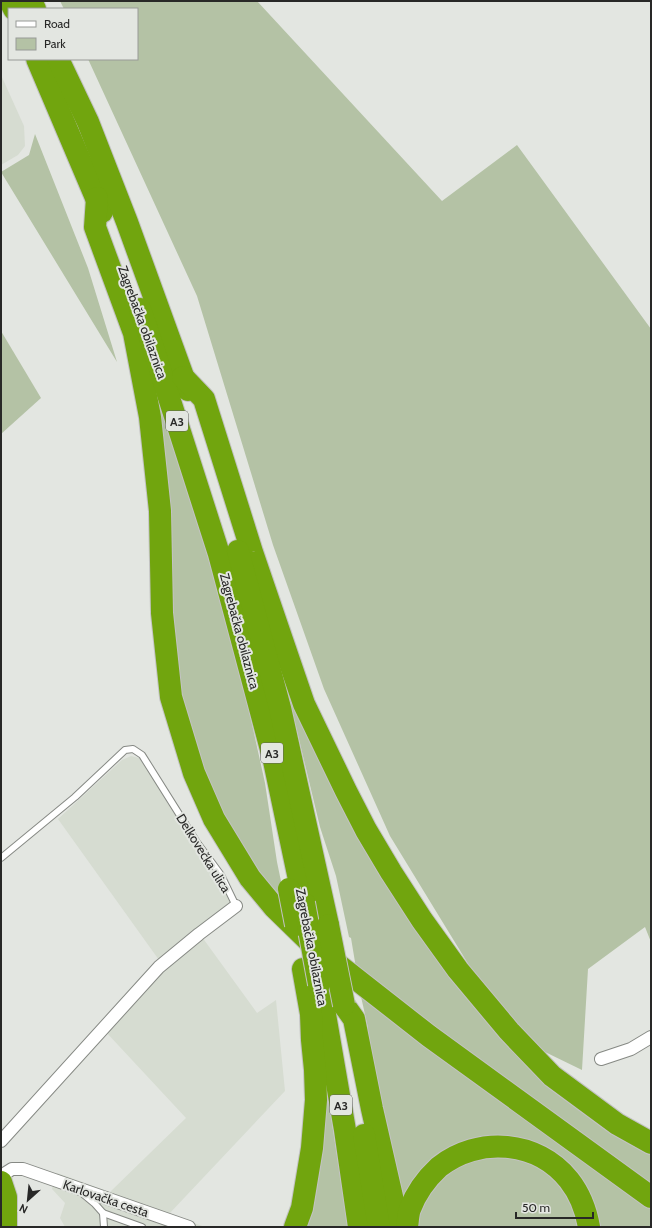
<svg xmlns="http://www.w3.org/2000/svg" width="652" height="1228" font-family="Cabin,sans-serif">
	<rect width="100%" height="100%" fill="#e3e6e1"/>
	<!-- built -->
	<g fill="#d6dcd1">
		<polygon points="1,75 24,126 25,146 18,155 1,165"/>
		<polygon points="131,756 139,758 150,773 171,809 224,885 232,902 159,960 58,819 122,760"/>
		<polygon points="202,937 257,1013 276,1000 285,1091 169,1214 205,1227 65,1227 60,1218 65,1203 52,1189 57,1173 110,1192 186,1118 105,1031 161,973"/>
	</g>
	<!-- green -->
	<g fill="#b4c2a5">
		<polygon points="60,1 257,1 442,201 517,145 651,329 651,942 645,927 588,969 582,1070 545,1052 510,1019 478,980 390,836 324,689 273,545 197,296 88,59 137,59 137,9 64,9"/>
		<polygon points="35,134 88,268 117,362 1,172 29,155"/>
		<polygon points="1,331 41,398 1,434"/>
		<polygon points="154,388 192,502 238,661 265,783 277,862 287,910 277,900 219,815 181,707"/>
		<polygon points="279,656 298,700 477,1003 651,1150 651,1190 357,974 351,938 349,937 336,876 320,827"/>
		<polygon points="360,992 651,1205 651,1227 594,1227 574,1176 480,1141 405,1209 365,1029 368,1028"/>
		<polygon points="322,1058 348,1227 302,1227"/>
		<polygon points="498,1151 555,1173 584,1227 412,1227 442,1171"/>
	</g>
	<g fill="none" stroke-linecap="round" stroke-linejoin="round">
		<!-- lane casing -->
		<g stroke="#868984" stroke-width="8">
			<g id="lane">
				<polyline points="1,858 75,797 125,750 133,749 142,755 196,841 221,875 236,906"/>
				<polyline points="83,1194 95,1204 103,1213 104,1227"/>
				<polyline points="103,1213 142,1227"/>
			</g>
		</g>
		<!-- street casing -->
		<g stroke="#868984" stroke-width="14">
			<g id="street">
				<polyline points="601,1059 631,1049 651,1037"/>
				<polyline points="1,1141 159,967 199,934 236,906"/>
				<polyline points="1,1176 12,1169 23,1169 189,1227"/>
			</g>
		</g>
		<!-- highway casing -->
		<g stroke="#c3c3c3" stroke-width="24">
			<g id="highway">
				<polyline points="10,1 14,9"/>
				<polyline points="31,1 35,9"/>
				<polyline points="37,59 102,212"/>
				<polyline points="58,59 88,122 127,222 188,390"/>
				<polyline points="97,198 95,227 134,333 150,417 160,511 162,613 171,697 194,773 214,819 250,878 274,907 314,946 429,1036 651,1197"/>
				<polyline points="140,309 148,332 219,554 274,761 304,903"/>
				<polyline points="183,377 204,399 252,552 304,704 346,791 366,830 391,872 422,920 458,970 509,1031 552,1076 617,1124 651,1143"/>
				<polyline points="238,551 280,708 328,925"/>
				<polyline points="322,997 345,1130 359,1227"/>
				<polyline points="344,1005 354,1019 372,1109 393,1201 397,1227"/>
				<polyline points="364,1135 379,1227"/>
				<polyline points="1,1182 6,1197 6,1227"/>
				<polyline points="295,1227 302,1208 312,1148 316,1100 315,1070 312,1040 311,1014 303,969"/>
				<path d="M407,1227C408,1221 408,1214 410,1209C416,1193 426,1179 439,1167C478,1136 537,1140 569,1180C580,1194 586,1210 589,1227"/>
			</g>
		</g>
		<!-- lane -->
		<use href="#lane" stroke="#fff" stroke-width="6"/>
		<!-- street -->
		<use href="#street" stroke="#fff" stroke-width="12"/>
		<!-- highway -->
		<use href="#highway" stroke="#71a50e" stroke-width="22"/>
		<!-- highway-bridge casing -->
		<g stroke="#c3c3c3" stroke-width="24" stroke-linecap="butt">
			<g id="highway-bridge">
				<polyline points="289,889 296,925"/>
				<polyline points="304,903 319,984"/>
				<polyline points="328,925 344,1005"/>
			</g>
		</g>
		<!-- highway-bridge -->
		<use href="#highway-bridge" stroke="#71a50e" stroke-width="22"/>
	</g>
	<g text-anchor="middle" dominant-baseline="central" stroke-width="4" stroke-linejoin="round" paint-order="stroke">
		<!-- shield labels -->
		<g fill="#e3e6e1" stroke="#60615f" stroke-width="1">
			<rect x="166" y="411" width="22" height="20" rx="3"/>
			<rect x="261" y="743" width="22" height="20" rx="3"/>
			<rect x="330" y="1095" width="22" height="20" rx="3"/>
		</g>
		<g font-size="12" font-weight="bold" fill="#282827">
			<text x="177" y="421">A3</text>
			<text x="272" y="753">A3</text>
			<text x="341" y="1105">A3</text>
		</g>
		<!-- street labels -->
		<g font-size="13" fill="#282827" stroke="#e3e6e1">
			<text transform="translate(143 322) rotate(70)">Zagrebačka obilaznica</text>
			<text transform="translate(240 631) rotate(75)">Zagrebačka obilaznica</text>
			<text transform="translate(204 853) rotate(58)">Delkovečka ulica</text>
			<text transform="translate(312 947) rotate(79)">Zagrebačka obilaznica</text>
			<text transform="translate(106 1198) rotate(19)">Karlovačka cesta</text>
		</g>
	</g>
	<!-- border -->
	<rect width="652" height="1228" fill="none" stroke="#282827" stroke-width="4"/>
	<!-- legend -->
	<rect x="8" y="8" width="130" height="52" fill="#e3e6e1" stroke="#989a97"/>
	<rect x="16" y="21" width="20" height="6" fill="#ffffff" stroke="#989a97"/>
	<text x="44" y="28" font-size="12" fill="#282827">Road</text>
	<rect x="16" y="38" width="20" height="12" fill="#b4c2a5" stroke="#989a97"/>
	<text x="44" y="48" font-size="12" fill="#282827">Park</text>
	<!-- north arrow -->
	<g transform="translate(28 1200) rotate(207)" stroke="#e3e6e1" stroke-width="3" paint-order="stroke">
	<path d="M0-3L7 15L0 10L-7 15Z" fill="#282827"/>
	<text y="-6" font-size="11" font-weight="bold" text-anchor="middle" fill="#282827">N</text>
	</g>
	<!-- scale -->
	<path d="M516 1212v6h77v-6" fill="none" stroke="#282827" stroke-width="2"/>
	<text x="522" y="1212" font-size="12" fill="#282827" stroke="#e3e6e1" stroke-width="3" paint-order="stroke">50 m</text>
</svg>
